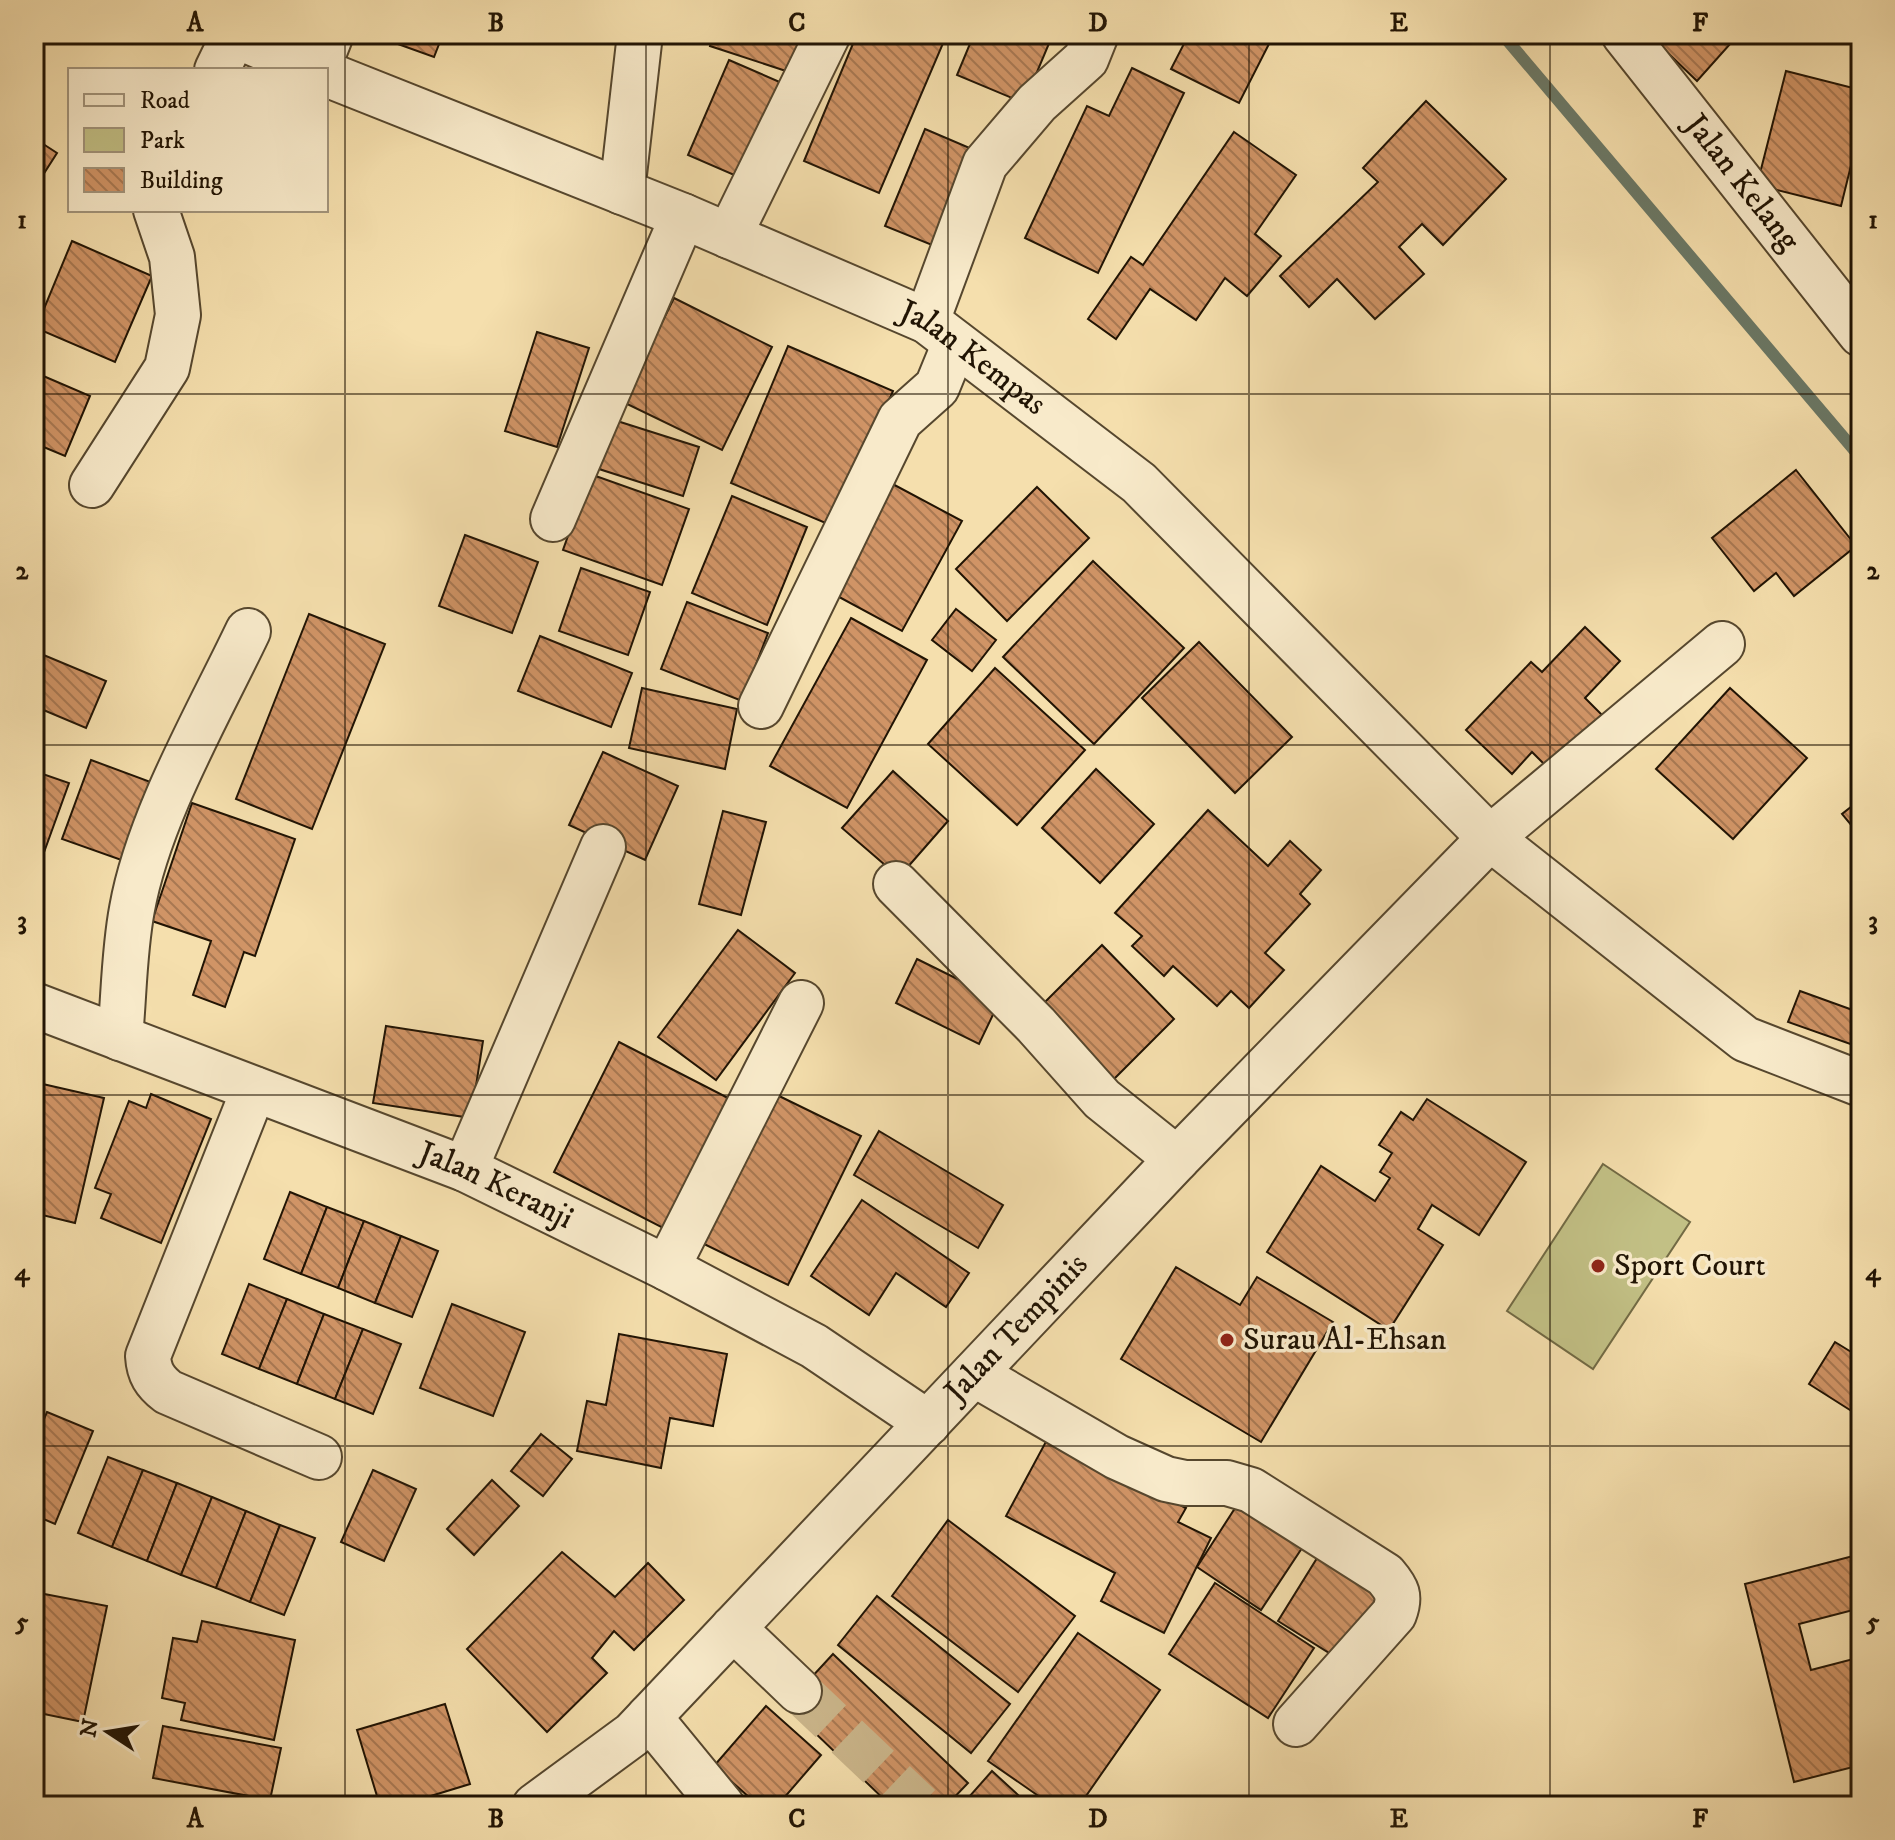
<svg xmlns="http://www.w3.org/2000/svg" width="1895" height="1840" font-family="'IM FELL DW Pica',serif">
	<defs>
		<pattern id="building-back-hatch" width="6" height="6" patternUnits="userSpaceOnUse" patternTransform="scale(2)"><rect width="6" height="6" fill="#d09466"/><path d="M-1 5l2 2M0 0l6 6M5-1l2 2" fill="none" stroke="#a87852"/></pattern>
	</defs>
	<rect width="100%" height="100%" fill="#f5dfad"/>
	<filter id="stains"><feTurbulence type="fractalNoise" baseFrequency=".0025" numOctaves="4"/><feColorMatrix values="0 0 0 0 .2 0 0 0 0 .09 0 0 0 0 .02 0 0 0 .5 -.17"/></filter>
	<radialGradient id="worn" r=".72"><stop offset=".6" stop-color="#630" stop-opacity="0"/><stop offset="1" stop-color="#630" stop-opacity=".3"/></radialGradient>
	<!-- park -->
	<polygon fill="#c2c085" stroke="#726a44" stroke-width="2" points="1603,1164 1690,1222 1593,1369 1507,1311"/>
	<g fill="none" stroke-linecap="round" stroke-linejoin="round">
		<!-- stream -->
		<polyline stroke="#6b7967" stroke-width="12" points="1502,34 1861,458"/>
	</g>
	<!-- building -->
	<g fill="url(#building-back-hatch)" stroke="#211404" stroke-width="2">
		<polygon points="370,34 443,34 434,57"/>
		<polygon points="714,34 812,34 798,75 710,46"/>
		<polygon points="857,34 947,34 879,193 804,161"/>
		<polygon points="974,34 1053,34 1024,103 957,75"/>
		<polygon points="1189,34 1274,34 1239,103 1171,69"/>
		<polygon points="1648,34 1739,34 1697,81"/>
		<polygon points="729,60 782,83 741,178 688,155"/>
		<polygon points="1132,68 1184,93 1098,273 1025,238 1087,106 1109,116"/>
		<polygon points="1786,71 1861,90 1861,125 1841,206 1757,185"/>
		<polygon points="1426,101 1506,179 1443,245 1422,224 1399,247 1424,274 1375,319 1337,279 1309,307 1280,276 1378,182 1363,168"/>
		<polygon points="925,129 972,149 932,245 885,226"/>
		<polygon points="1234,132 1296,175 1255,234 1281,256 1247,296 1225,278 1196,320 1150,289 1116,339 1088,319 1131,257 1143,265"/>
		<polygon points="34,138 57,153 34,189"/>
		<polygon points="72,241 152,276 115,362 36,328"/>
		<polygon points="674,298 772,347 722,450 623,402"/>
		<polygon points="537,332 589,348 557,447 505,431"/>
		<polygon points="788,346 893,391 835,527 731,483"/>
		<polygon points="34,372 90,396 65,456 34,443"/>
		<polygon points="614,420 699,447 683,496 599,469"/>
		<polygon points="1796,470 1856,546 1794,596 1776,573 1754,591 1712,538"/>
		<polygon points="590,474 689,509 662,585 563,550"/>
		<polygon points="887,481 962,521 902,631 828,591"/>
		<polygon points="1037,487 1089,538 1007,621 956,569"/>
		<polygon points="732,496 807,527 767,625 692,593"/>
		<polygon points="465,535 538,562 512,633 439,606"/>
		<polygon points="1093,561 1184,648 1094,744 1003,657"/>
		<polygon points="581,568 650,592 628,655 559,631"/>
		<polygon points="687,602 768,633 742,701 661,669"/>
		<polygon points="956,609 996,640 972,671 932,640"/>
		<polygon points="309,614 385,644 312,829 236,799"/>
		<polygon points="851,618 927,660 847,808 770,766"/>
		<polygon points="1585,627 1620,661 1585,698 1610,723 1557,777 1532,752 1512,774 1466,730 1531,662 1542,672"/>
		<polygon points="540,636 632,673 611,727 518,691"/>
		<polygon points="1199,642 1292,737 1235,793 1142,698"/>
		<polygon points="34,651 106,681 86,728 34,706"/>
		<polygon points="995,668 1085,750 1017,825 928,744"/>
		<polygon points="642,688 737,709 725,769 629,748"/>
		<polygon points="1730,688 1807,758 1733,839 1656,769"/>
		<polygon points="603,752 678,786 645,860 569,825"/>
		<polygon points="91,760 156,784 127,862 62,839"/>
		<polygon points="1096,769 1154,824 1100,883 1042,828"/>
		<polygon points="34,771 69,783 34,880"/>
		<polygon points="893,771 948,821 899,877 842,828"/>
		<polygon points="1861,799 1861,837 1842,814"/>
		<polygon points="192,803 295,839 255,956 244,952 225,1007 193,995 211,941 152,921"/>
		<polygon points="1208,810 1268,866 1290,841 1321,870 1300,894 1310,904 1265,953 1284,970 1249,1008 1231,991 1217,1006 1173,966 1164,976 1132,946 1142,936 1115,913"/>
		<polygon points="723,811 766,822 741,915 699,904"/>
		<polygon points="738,930 795,973 716,1080 658,1037"/>
		<polygon points="1102,945 1174,1019 1111,1082 1038,1009"/>
		<polygon points="917,959 1000,1000 979,1044 896,1003"/>
		<polygon points="1800,991 1861,1013 1861,1033 1856,1046 1788,1022"/>
		<polygon points="386,1026 483,1041 471,1118 373,1103"/>
		<polygon points="619,1042 732,1100 667,1230 554,1172"/>
		<polygon points="34,1082 104,1098 75,1223 34,1213"/>
		<polygon points="151,1094 211,1119 161,1243 101,1218 111,1194 95,1188 129,1101 146,1108"/>
		<polygon points="775,1094 861,1136 788,1285 702,1243"/>
		<polygon points="1427,1099 1526,1162 1479,1235 1432,1205 1418,1229 1443,1245 1389,1330 1267,1252 1321,1166 1375,1201 1390,1178 1380,1172 1392,1153 1379,1145 1401,1112 1413,1120"/>
		<polygon points="879,1131 1003,1205 978,1248 854,1175"/>
		<polygon points="290,1192 327,1207 301,1274 264,1259"/>
		<polygon points="862,1200 969,1273 946,1307 896,1273 869,1315 811,1276"/>
		<polygon points="327,1207 364,1221 338,1288 301,1274"/>
		<polygon points="364,1221 401,1236 375,1303 338,1288"/>
		<polygon points="401,1236 438,1251 412,1317 375,1303"/>
		<polygon points="1176,1267 1240,1305 1257,1277 1333,1322 1261,1442 1121,1359"/>
		<polygon points="249,1284 287,1299 259,1369 222,1354"/>
		<polygon points="287,1299 324,1314 297,1384 259,1369"/>
		<polygon points="452,1304 525,1332 493,1416 420,1388"/>
		<polygon points="324,1314 363,1329 335,1399 297,1384"/>
		<polygon points="363,1329 401,1344 373,1414 335,1399"/>
		<polygon points="619,1334 727,1354 713,1426 670,1418 661,1468 577,1451 587,1401 606,1405"/>
		<polygon points="1835,1342 1861,1358 1861,1417 1809,1384"/>
		<polygon points="47,1412 93,1431 55,1524 34,1515 34,1442"/>
		<polygon points="541,1434 572,1459 543,1496 511,1471"/>
		<polygon points="1049,1436 1186,1508 1178,1522 1211,1538 1164,1633 1101,1601 1115,1573 1006,1516"/>
		<polygon points="108,1457 143,1470 112,1547 78,1533"/>
		<polygon points="143,1470 177,1483 147,1561 112,1547"/>
		<polygon points="373,1470 416,1489 384,1561 341,1542"/>
		<polygon points="492,1480 519,1506 474,1555 447,1529"/>
		<polygon points="177,1483 212,1497 181,1575 147,1561"/>
		<polygon points="212,1497 246,1511 216,1588 181,1575"/>
		<polygon points="1239,1502 1304,1545 1261,1610 1197,1567"/>
		<polygon points="246,1511 280,1525 250,1602 216,1588"/>
		<polygon points="948,1520 1075,1616 1018,1692 892,1596"/>
		<polygon points="280,1525 315,1538 284,1615 250,1602"/>
		<polygon points="562,1552 615,1597 648,1563 684,1600 634,1650 614,1631 592,1658 607,1673 547,1732 467,1649"/>
		<polygon points="1319,1555 1383,1596 1342,1661 1278,1621"/>
		<polygon points="1857,1555 1861,1573 1861,1608 1799,1624 1811,1670 1861,1657 1861,1765 1794,1782 1745,1584"/>
		<polygon points="1215,1583 1314,1648 1268,1718 1169,1654"/>
		<polygon points="34,1592 107,1606 83,1722 34,1712"/>
		<polygon points="877,1596 1010,1704 971,1753 838,1645"/>
		<polygon points="202,1621 295,1640 274,1740 181,1720 185,1703 162,1698 173,1638 197,1642"/>
		<polygon points="1078,1633 1160,1690 1079,1806 1053,1806 988,1761"/>
		<polygon points="833,1654 968,1783 946,1806 891,1806 786,1705"/>
		<polygon points="445,1704 470,1784 398,1806 380,1806 357,1730"/>
		<polygon points="766,1706 821,1755 777,1806 759,1806 714,1766"/>
		<polygon points="163,1726 281,1748 270,1800 153,1778"/>
		<polygon points="992,1771 1030,1806 961,1806"/>
	</g>
	<g fill="none" stroke-linecap="round" stroke-linejoin="round">
		<!-- minor-tunnel -->
		<polyline stroke="#cbb68b" stroke-width="44" stroke-dasharray="44 22" stroke-linecap="butt" points="799,1691 920,1806"/>
		<!-- minor casing -->
		<g stroke="#56472e" stroke-width="48">
			<g id="minor">
				<polyline points="232,34 316,70"/>
				<path id="s1" d="M1624,34L1861,334"/>
				<polyline points="217,70 234,35"/>
				<polyline points="317,70 331,34"/>
				<path id="s2" d="M326,74L683,216L927,321L1139,483L1490,838L1745,1039L1861,1084"/>
				<polyline points="622,192 640,34"/>
				<polyline points="729,236 828,34"/>
				<polyline points="927,321 985,164 1037,103 1086,59 1096,34"/>
				<polyline points="92,485 167,368 178,315 172,257 156,210"/>
				<polyline points="553,519 683,216"/>
				<polyline points="761,706 900,420 937,387 955,343"/>
				<polyline points="896,884 1036,1025 1102,1099 1177,1159"/>
				<path id="s3" d="M34,1005L465,1169L667,1268L814,1346L928,1423"/>
				<path d="M120,1038C124,995 124,951 132,909C148,818 208,715 248,631"/>
				<path d="M254,1089L148,1356C149,1373 155,1382 168,1392L319,1457"/>
				<polyline points="465,1169 603,847"/>
				<polyline points="667,1268 801,1003"/>
				<path d="M974,1374L1117,1457L1166,1479L1185,1483H1227L1251,1490L1385,1575C1397,1589 1401,1596 1394,1614L1296,1724"/>
				<polyline points="733,1628 799,1691"/>
				<polyline points="649,1717 722,1806"/>
				<path id="s4" d="M535,1806L633,1734L1177,1159L1490,838L1722,644"/>
			</g>
		</g>
		<!-- minor -->
		<use href="#minor" stroke="#f8eaca" stroke-width="44"/>
	</g>
	<!-- grid -->
	<path fill="none" stroke="#211404" stroke-width="2" stroke-opacity="0.55" d="M345,34V1806M646,34V1806M948,34V1806M1249,34V1806M1550,34V1806M34,394H1861M34,745H1861M34,1095H1861M34,1446H1861"/>
	<!-- markers -->
	<g fill="#8f2418" stroke="#f8eaca" stroke-width="3">
		<circle cx="1598" cy="1266" r="8"/>
		<circle cx="1227" cy="1340" r="8"/>
	</g>
	<g text-anchor="middle" dominant-baseline="central" stroke-width="7" stroke-linejoin="round" paint-order="stroke">
		<!-- street labels -->
		<g font-size="32" fill="#211404" stroke="#f8eaca">
			<text stroke="none"><textPath href="#s1" startOffset="190">Jalan Kelang</textPath></text>
			<text stroke="none"><textPath href="#s2" startOffset="708">Jalan Kempas</textPath></text>
			<text stroke="none"><textPath href="#s3" startOffset="496">Jalan Keranji</textPath></text>
			<text stroke="none"><textPath href="#s4" startOffset="680">Jalan Tempinis</textPath></text>
		</g>
		<!-- poi labels -->
		<g font-size="32" fill="#211404" stroke="#f8eaca" text-anchor="start">
			<text x="1614" y="1266">Sport Court</text>
			<text x="1243" y="1340">Surau Al-Ehsan</text>
		</g>
	</g>
	<!-- margin -->
	<rect width="1895" height="1840" fill="none" stroke="#f5dfad" stroke-width="88"/>
	<!-- legend -->
	<rect x="68" y="68" width="260" height="144" fill="#f8eaca" stroke="#a2947b" stroke-width="2"/>
	<rect x="84" y="94" width="40" height="12" fill="#f8eaca" stroke="#a2947b" stroke-width="2"/>
	<text x="140" y="108" font-size="24" fill="#211404">Road</text>
	<rect x="84" y="128" width="40" height="24" fill="#c2c085" stroke="#a2947b" stroke-width="2"/>
	<text x="140" y="148" font-size="24" fill="#211404">Park</text>
	<rect x="84" y="168" width="40" height="24" fill="url(#building-back-hatch)" stroke="#a2947b" stroke-width="2"/>
	<text x="140" y="188" font-size="24" fill="#211404">Building</text>
	<!-- north arrow -->
	<g transform="translate(108 1732) rotate(282)" stroke="#f8eaca" stroke-width="6" paint-order="stroke">
	<path d="M0-6L14 30L0 20L-14 30Z" fill="#211404"/>
	<text y="-12" font-size="22" font-weight="bold" text-anchor="middle" fill="#211404">N</text>
	</g>
	<rect x="44" y="44" width="1807" height="1752" fill="none" stroke="#211404" stroke-width="3"/>
	<g font-size="26" text-anchor="middle" font-weight="bold" fill="#211404">
		<text x="195" y="31">A</text>
		<text x="496" y="31">B</text>
		<text x="797" y="31">C</text>
		<text x="1098" y="31">D</text>
		<text x="1399" y="31">E</text>
		<text x="1700" y="31">F</text>
		<text x="22" y="228">1</text>
		<text x="1873" y="228">1</text>
		<text x="22" y="579">2</text>
		<text x="1873" y="579">2</text>
		<text x="22" y="929">3</text>
		<text x="1873" y="929">3</text>
		<text x="22" y="1280">4</text>
		<text x="1873" y="1280">4</text>
		<text x="22" y="1630">5</text>
		<text x="1873" y="1630">5</text>
		<text x="195" y="1827">A</text>
		<text x="496" y="1827">B</text>
		<text x="797" y="1827">C</text>
		<text x="1098" y="1827">D</text>
		<text x="1399" y="1827">E</text>
		<text x="1700" y="1827">F</text>
	</g>
	<rect width="100%" height="100%" filter="url(#stains)"/>
	<rect width="100%" height="100%" fill="url(#worn)"/>
</svg>
